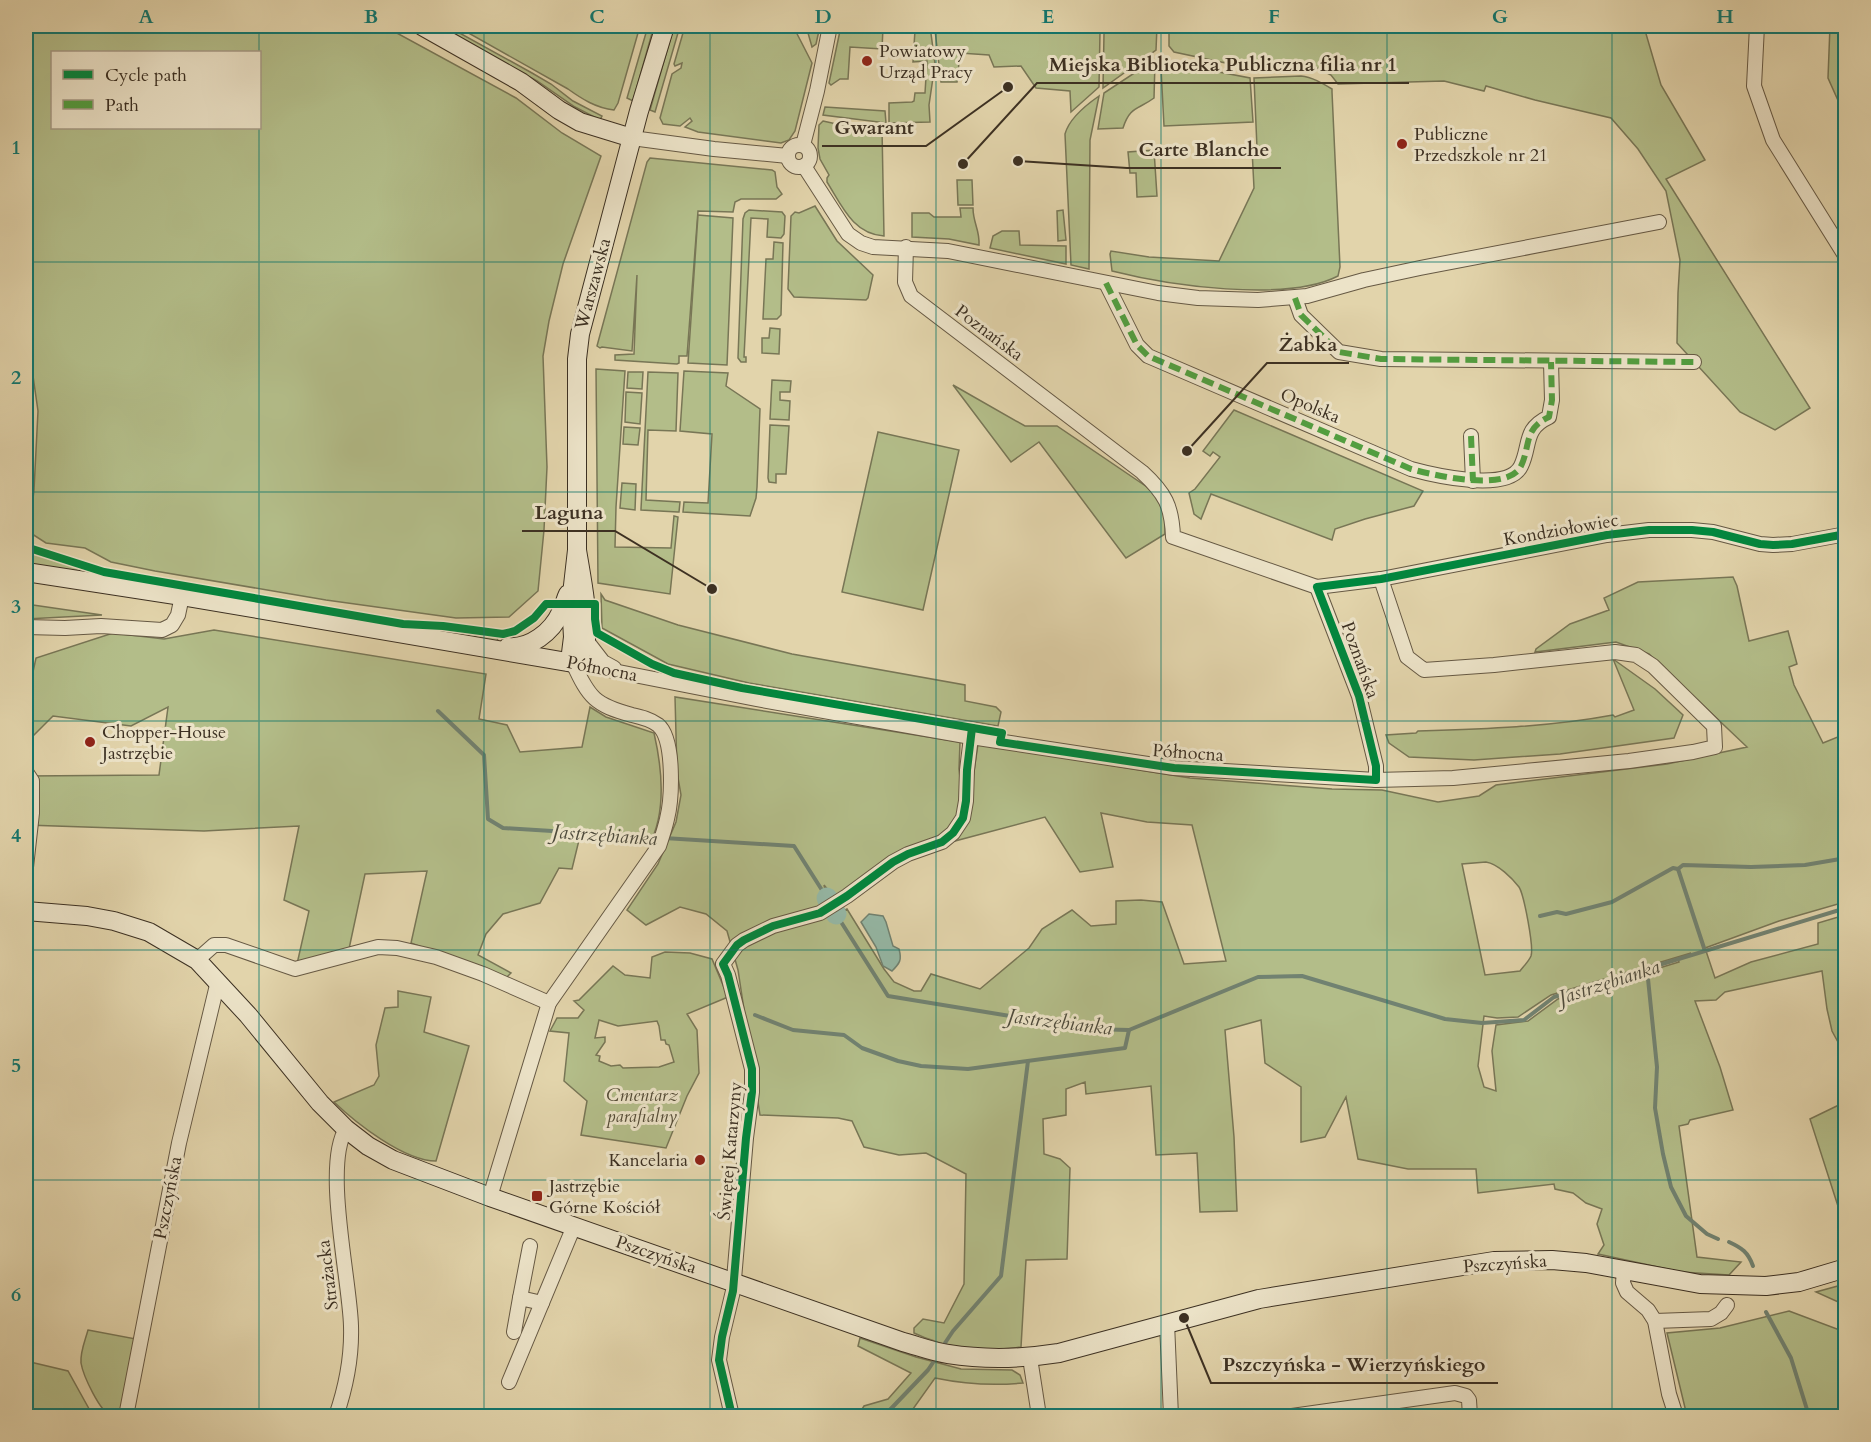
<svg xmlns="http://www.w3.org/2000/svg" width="1871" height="1442" font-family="Cardo,serif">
	<rect width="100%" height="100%" fill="#e2d4ab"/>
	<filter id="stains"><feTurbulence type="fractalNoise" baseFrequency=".00333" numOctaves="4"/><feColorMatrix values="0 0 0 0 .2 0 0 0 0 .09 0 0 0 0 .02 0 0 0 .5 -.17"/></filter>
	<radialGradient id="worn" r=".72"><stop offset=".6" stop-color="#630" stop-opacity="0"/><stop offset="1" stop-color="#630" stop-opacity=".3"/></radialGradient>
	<!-- green -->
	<g fill="#b3bd89" stroke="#787656" stroke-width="1.5" fill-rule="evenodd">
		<path d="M26,26H384L516,98L562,133L601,156L563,264L549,321L543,356L547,467L544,530L538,591L509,617L456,618L326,600L155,571L111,562L85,548L46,543L29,532L34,490L38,411L26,327ZM260,52V128H52V52Z"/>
		<polygon points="436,26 447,26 532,73 551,84 573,101 602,116 600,120 575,107 537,81"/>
		<path d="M456,26H640L618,103L614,110C596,108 582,99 568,89Z"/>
		<polygon points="648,26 654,26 633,101 627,98"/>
		<polygon points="674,26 680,26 655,112 650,110"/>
		<polygon points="685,26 793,26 812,63 795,131 789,140 781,143 698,132 685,127 692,121 690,118 680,126 663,124 660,118 672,74 681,68 682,63 675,66 674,64"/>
		<polygon points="806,26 820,26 816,44 812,47"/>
		<polygon points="841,26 883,28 882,49 850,47 848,79 840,79 831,85 829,83"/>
		<polygon points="908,26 930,26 935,64 929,105 930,122 889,123 889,103 912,102 914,101 915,93 925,93 927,61 913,62 915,30 908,29"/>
		<polygon points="937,26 986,26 1100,32 1099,87 1071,112 1070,91 1036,88 1021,66 994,67 989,55 960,53 957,82 941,82 935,30"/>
		<polygon points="1114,26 1157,26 1156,50 1103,88 1104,34"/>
		<polygon points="1169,26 1645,26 1644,27 1661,85 1705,160 1666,179 1810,408 1775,430 1740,412 1677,343 1678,293 1680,260 1666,191 1638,149 1611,118 1535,100 1486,86 1484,91 1444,81 1338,84 1331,75 1313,66 1249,68 1174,52 1169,46"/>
		<polygon points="1830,26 1845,26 1845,116 1828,78"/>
		<path d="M1151,62H1155L1154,98C1138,110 1130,106 1123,128L1098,129L1104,93Z"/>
		<polygon points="1167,62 1250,78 1253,122 1164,126 1161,68 1163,63"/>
		<path d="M1301,76C1312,77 1322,83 1332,89V92L1340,267L1338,276C1286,303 1167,285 1112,271L1110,254L1111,251L1149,257L1219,261L1254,188L1252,149L1257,148L1254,78Z"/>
		<path d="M1099,96L1090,140L1089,269L1071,265L1065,134C1069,119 1086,105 1099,96Z"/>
		<polygon points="825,107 885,111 886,123 823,115"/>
		<path d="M823,121L850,127L882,128L884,236C853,234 842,206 827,182V178L829,175L820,159L818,148L819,125Z"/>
		<polygon points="1154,150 1157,196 1137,197 1136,173 1130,173 1128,152"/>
		<polygon points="650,158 772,170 775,172 777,187 782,194 776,199 741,199 735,202 733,212 698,211 687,356 679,356 679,363 677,364 615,360 615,355 634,354 637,275 632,351 602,347 600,348 597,346 647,162"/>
		<polygon points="957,180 972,180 973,205 958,205"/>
		<polygon points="815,206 837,241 873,275 868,298 866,300 794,297 788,289 791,216 795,212 799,213"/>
		<path d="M960,208H973C973,223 980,230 979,245L949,239L912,237V213H929L934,217H961Z"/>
		<polygon points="749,210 782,212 785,216 784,234 781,238 767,237 768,219 751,218 744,357 746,357 746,362 741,362 738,358 743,219 745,213"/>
		<polygon points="1063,210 1066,240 1058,241 1057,211"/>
		<polygon points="698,215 733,218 727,365 688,363"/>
		<polygon points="1002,231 1019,231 1020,245 1066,246 1066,264 990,248 993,236"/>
		<polygon points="774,242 783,243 781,315 777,319 763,319 766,259 773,259"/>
		<polygon points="770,328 780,329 779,354 762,353 762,338 769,338"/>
		<polygon points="596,369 625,371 616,507 615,547 671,548 674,516 678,517 670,594 598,583"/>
		<polygon points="684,371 728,373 726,386 760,409 757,487 756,498 750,516 683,512 684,502 708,503 712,434 680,431"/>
		<polygon points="628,372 643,372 642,389 627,388"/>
		<polygon points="648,372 678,373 676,431 648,430 646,500 680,502 679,512 678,512 641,510 641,509"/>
		<polygon points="772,380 791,381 790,392 780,392 780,400 790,401 789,420 770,419"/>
		<polygon points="953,385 1025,426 1057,426 1150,489 1165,510 1165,534 1126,558 1039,442 1011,462"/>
		<polygon points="626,392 642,393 640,424 625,422"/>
		<polygon points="1234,410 1423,491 1414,506 1365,519 1335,529 1332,540 1211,494 1201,519 1194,514 1189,493 1195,489 1220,457 1213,452 1210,456 1203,451"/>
		<polygon points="770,425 789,426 786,474 776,474 776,483 769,482 768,478"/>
		<polygon points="624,427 640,428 638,445 623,444"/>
		<polygon points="878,432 959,450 923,610 842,592"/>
		<polygon points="622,483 636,484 635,510 620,508"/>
		<polygon points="26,547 101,574 405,626 439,628 498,636 497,643 31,564 26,561"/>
		<path d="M1733,577L1737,586L1749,641L1788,631L1797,664L1789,667L1794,685L1823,743L1845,734V902L1779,921L1705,948L1715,978L1751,962L1818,944V923L1845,915V1055L1832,1031L1827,1009L1822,971L1725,992L1716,1000L1695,1001L1720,1067L1733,1110L1690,1120L1688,1124L1679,1126L1697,1257L1741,1262L1729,1275L1681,1272L1598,1254L1604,1245L1597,1224L1602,1209L1586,1203L1573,1193L1555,1189L1554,1184L1478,1193L1476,1169H1408L1358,1159L1346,1097L1325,1137L1301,1142V1087L1265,1063L1261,1020L1225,1030L1234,1137L1237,1211L1200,1212L1197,1153L1156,1155L1151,1086L1086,1094L1085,1082L1066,1089V1115L1043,1119L1044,1154L1060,1159L1070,1168L1067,1259L1026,1260L1021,1347C986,1352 946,1349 914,1333V1328L923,1319L944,1323L964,1284L966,1174L926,1153L899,1155L864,1147L852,1121L838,1118L760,1115L738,970L727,931L706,914L680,907L646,925L627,910L658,864L676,822L681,795L677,772L675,697L960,742L959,769L962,795L960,819L946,834L835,898L824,885L831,916L847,909L884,969L894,982L914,991H921L931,974L980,989L1029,948L1042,929L1072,910L1091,926L1116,924V901L1141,900L1162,902L1184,964L1226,961L1192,825L1147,822L1101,813L1113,867L1080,872L1045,817L955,841L967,819L978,744L1190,778L1332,789L1382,790L1438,802L1479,796L1496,785L1667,764L1747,747L1649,654L1616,642L1535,652L1536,649L1570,624L1609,610L1604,598L1638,582ZM1486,862C1498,864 1512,878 1519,887C1524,895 1534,947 1531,956C1529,961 1523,967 1520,971L1485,975L1462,864ZM1691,953L1678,959L1679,962L1558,999L1528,1021L1496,1025L1492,1051L1496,1091L1484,1087L1478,1066L1484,1016L1497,1018L1518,1017L1551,995Z"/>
		<polygon points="601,594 605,600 678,625 792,654 965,685 965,701 996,707 1001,712 998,726 749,683 668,664 602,628"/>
		<polygon points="26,604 102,615 26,619"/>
		<path d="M214,630L486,674L479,719L507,725L520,752L582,747L590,707L606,717L654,733C662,768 667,812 649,845L579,840L572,869L559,868L540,903L503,914L486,934L478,955L511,973L504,980L478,968L411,943L427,871L365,874L349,949L297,964L309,911L284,900L299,826L204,831L26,825V776L159,775L168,707L131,726L53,716L26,743V704L36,658L113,633L164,639Z"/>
		<path d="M1613,659L1655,689L1683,715L1674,738L1560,754L1474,760L1409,757L1389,743L1386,735L1416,733L1418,731C1484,729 1549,727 1613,715L1615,717L1634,710Z"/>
		<path d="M665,952L690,953L712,959L728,997L687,1014L697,1030L699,1073L687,1096L666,1148L581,1135L587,1101L564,1081L569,1033L550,1031L557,1018H578L584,1010L574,1001L579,1000L613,966L625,975L650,978L652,957ZM599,1020L618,1026L657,1021L659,1026L661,1040H665L666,1044L669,1045L674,1062L659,1067L623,1068L620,1065L611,1066L599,1061L600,1056L596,1055L605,1042V1037L595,1038Z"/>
		<path d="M398,991L431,997L424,1032L469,1046L436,1161C404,1161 356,1123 334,1102L374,1085L379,1076L376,1045L385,1008L398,1007Z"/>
		<polygon points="1845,1102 1845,1228 1810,1119"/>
		<polygon points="1845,1284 1845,1305 1816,1292"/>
		<polygon points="1789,1311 1845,1332 1845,1416 1687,1416 1667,1333 1720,1328"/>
		<path d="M88,1330L136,1339L121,1416C118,1416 115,1417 112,1416C100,1413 83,1375 81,1363C80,1352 85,1341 88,1330Z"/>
		<path d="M860,1338L916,1357L961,1369L1012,1370L1020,1375L1023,1383C993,1386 964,1384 935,1378L908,1416H858L864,1406L888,1399L911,1373L858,1346Z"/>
		<polygon points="26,1361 68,1371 93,1416 26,1416"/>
	</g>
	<!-- water -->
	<path fill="#95b8a6" stroke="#718271" stroke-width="1.5" d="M869,914L883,916L886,922L893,946L899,949C902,960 900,963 892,971L883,966L876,947L861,922Z"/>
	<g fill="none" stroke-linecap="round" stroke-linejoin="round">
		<!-- stream -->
		<g stroke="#718271" stroke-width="4">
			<polyline points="438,711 484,755 488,819 503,828 794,846 827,898"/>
			<polyline points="1678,869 1705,951"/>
			<polyline points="836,914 888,996 1089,1029 1129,1030 1258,977 1302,976 1445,1019 1482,1023 1524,1020 1554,997 1846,908"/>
			<polyline points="1540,916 1557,912 1566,914 1612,902 1673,868 1678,869 1683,865 1751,867 1805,865 1846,858"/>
			<polyline points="1647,969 1657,1067 1655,1108 1663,1154 1671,1187 1686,1216 1707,1234 1718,1239"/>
			<polyline points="755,1015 793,1030 844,1035 862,1048 898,1061 921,1066 968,1069 1125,1048 1129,1030"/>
			<path d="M1729,1242C1742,1248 1748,1252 1753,1266"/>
			<polyline points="1766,1312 1791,1358 1809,1416"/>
			<polyline points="945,1343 953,1331 1001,1276 1028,1061"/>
			<polyline points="884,1416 928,1370 934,1361"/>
		</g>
		<!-- river -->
		<polyline stroke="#95b8a6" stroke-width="21" points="827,898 836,914"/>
		<!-- street casing -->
		<g stroke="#665944" stroke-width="16">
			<g id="street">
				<polyline points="1757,26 1754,86 1773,140 1846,257"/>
				<polyline points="632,138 714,149 788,156"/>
				<circle cx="799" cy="156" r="11"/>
				<polyline points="803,145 817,91 830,26"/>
				<polyline points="804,166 848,234 861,243 873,247 948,251 1158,293 1198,298 1258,300 1307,296 1364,280 1420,268 1659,222"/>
				<path d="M906,247L905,282L911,296L1142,472C1165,493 1172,506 1173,537L1317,587L1381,579L1607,535L1649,530H1692L1713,532L1760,544L1773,545L1792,544L1846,534"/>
				<path d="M1106,283L1137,345L1148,356L1411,469C1433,475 1508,493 1521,466C1531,445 1523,429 1549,417L1552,400L1551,362"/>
				<polyline points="1295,298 1301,315 1339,352 1381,359 1694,362"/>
				<polyline points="1471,436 1473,481"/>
				<polyline points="1317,587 1359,696 1376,766 1376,780"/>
				<polyline points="26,627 65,628 101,626 162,630 172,625 178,615 182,596"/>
				<polyline points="586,640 603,662 614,668"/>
				<polyline points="573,663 756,699 971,737 1174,768 1376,780 1453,778 1629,761 1693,752 1715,747 1714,726 1653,666 1636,655 1615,652 1494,665 1424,670 1407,657 1381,579"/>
				<polyline points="26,772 32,781 32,813 26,867"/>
				<polyline points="197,960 214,945 226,945 295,969 378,947 397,948 436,957 483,974 549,1003"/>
				<path d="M490,1197L549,1003L659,846C662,837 665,828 667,819C672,799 675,739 658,725C650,719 641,717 632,715C595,705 589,698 573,663"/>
				<polyline points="1624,1270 1623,1283 1627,1292 1648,1310 1655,1321 1669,1394 1676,1416"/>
				<polyline points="520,1298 530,1246"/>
				<polyline points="1655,1321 1711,1319 1721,1313 1727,1305"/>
				<polyline points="1167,1323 1171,1416"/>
				<polyline points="514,1332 520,1298 542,1303"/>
				<polyline points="1030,1358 1039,1416"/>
				<polyline points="509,1382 574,1226"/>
				<polyline points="126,1416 179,1143 218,981"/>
				<path d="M336,1416C346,1387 352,1358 351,1326C350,1281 323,1165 346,1129"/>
				<polyline points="732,1416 719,1360 722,1337 733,1291 746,1138 752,1092 752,1069 728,975 723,964 737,945 744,940 773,926 820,913 847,896 893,862 908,854 942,842 953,833 963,818 966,801 967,770 971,737"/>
				<polyline points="1292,1416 1455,1393 1466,1396 1469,1400 1470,1416"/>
			</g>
		</g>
		<!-- secondary casing -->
		<g stroke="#3c3022" stroke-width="20">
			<g id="secondary">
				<polyline points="422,26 521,82 559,110 580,122 632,138"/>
				<path d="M577,550C581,575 589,613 586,639C585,648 579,656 573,663L571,653L573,637L571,603L577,550V359L580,334L639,111L665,26"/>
				<polyline points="26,572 182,596 573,663"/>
				<path d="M508,647C530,649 552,632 561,612C564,607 565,600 568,594"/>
				<path d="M26,911L87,916L114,921L149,932L197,960L248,1015L320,1103L346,1129L368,1146L393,1160L490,1197L903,1342C918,1346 933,1352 948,1354C986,1360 1021,1359 1059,1353L1259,1299L1494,1261L1552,1260L1586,1263L1700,1284L1766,1286L1799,1282L1846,1268"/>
			</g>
		</g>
		<!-- street -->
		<use href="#street" stroke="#ece3c8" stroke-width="14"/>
		<!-- secondary -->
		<use href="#secondary" stroke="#ece3c8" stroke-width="18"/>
		<!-- quiet -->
		<g stroke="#529e40" stroke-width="6" stroke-dasharray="12 6" stroke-linecap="butt">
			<path d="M1106,283L1137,345L1148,356L1411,469C1433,475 1508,493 1521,466C1531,445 1523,429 1549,417L1552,400L1551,362"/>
			<polyline points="1295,298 1301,315 1339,352 1381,359 1694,362"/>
			<polyline points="1471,436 1473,481"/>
		</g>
		<!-- cycleway casing -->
		<g stroke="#ece3c8" stroke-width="11">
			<g id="cycleway">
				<polyline points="26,547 104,572 403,624 443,626 503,634 515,631 534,618 546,604 595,604 595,619 597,633 652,664 674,673 742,688 1002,733 1000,742 1174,768 1376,780 1376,766 1359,696 1317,587 1381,579 1607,535 1649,530 1692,530 1713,532 1760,544 1773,545 1792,544 1846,534"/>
				<polyline points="732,1416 719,1360 722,1337 733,1291 746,1138 752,1092 752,1069 728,975 723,964 737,945 744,940 773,926 820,913 847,896 893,862 908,854 942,842 953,833 963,818 966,801 967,770 972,728"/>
			</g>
		</g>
		<!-- cycleway -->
		<use href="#cycleway" stroke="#00873e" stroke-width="8"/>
	</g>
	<!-- grid -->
	<path fill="none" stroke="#0f766e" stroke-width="1.5" stroke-opacity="0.55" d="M259,26V52M484,26V1416M710,26V1416M936,26V1416M1161,26V1416M1387,26V1416M1612,26V1416M259,128V1416M26,262H1846M26,492H1846M26,721H1846M26,950H1846M26,1180H1846"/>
	<!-- markers -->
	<g fill="#8f2418" stroke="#ece3c8" stroke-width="2">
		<circle cx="867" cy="61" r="6"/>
		<circle cx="1402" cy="144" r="6"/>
		<circle cx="90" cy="742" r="6"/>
		<circle cx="700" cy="1160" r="6"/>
		<rect x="531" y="1190" width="12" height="12" rx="3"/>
	</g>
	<g text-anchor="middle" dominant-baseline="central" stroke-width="6" stroke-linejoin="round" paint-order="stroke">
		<!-- poi labels -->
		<g font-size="18" fill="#3c3022" stroke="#ece3c8" text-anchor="start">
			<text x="879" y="51">Powiatowy<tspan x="879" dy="21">Urząd Pracy</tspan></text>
			<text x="1414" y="134">Publiczne<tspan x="1414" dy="21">Przedszkole nr 21</tspan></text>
			<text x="102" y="732">Chopper-House<tspan x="102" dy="21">Jastrzębie</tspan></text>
			<text x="688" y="1160" text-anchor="end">Kancelaria</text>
			<text x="549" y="1186">Jastrzębie<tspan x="549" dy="21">Górne Kościół</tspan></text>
		</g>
		<!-- street labels -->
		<g font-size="18" fill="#3c3022" stroke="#ece3c8">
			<text transform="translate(593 284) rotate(-75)">Warszawska</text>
			<text transform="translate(989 333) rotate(37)">Poznańska</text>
			<text transform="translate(1310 406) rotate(23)">Opolska</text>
			<text transform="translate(1561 530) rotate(-10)">Kondziołowiec</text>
			<text transform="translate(1360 660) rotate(70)">Poznańska</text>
			<text transform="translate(602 669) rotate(11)">Północna</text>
			<text transform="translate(1188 753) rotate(4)">Północna</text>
			<text transform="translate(730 1151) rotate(-85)">Świętej Katarzyny</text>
			<text transform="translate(168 1198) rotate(-79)">Pszczyńska</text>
			<text transform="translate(656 1255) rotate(19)">Pszczyńska</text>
			<text transform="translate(1505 1264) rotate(-4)">Pszczyńska</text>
			<text transform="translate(328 1275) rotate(-97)">Strażacka</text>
		</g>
		<!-- park labels -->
		<g font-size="18" font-style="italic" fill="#544c37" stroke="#ece3c8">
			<text x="642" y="1095">Cmentarz<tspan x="642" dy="21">parafialny</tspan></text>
		</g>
		<!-- water labels -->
		<g font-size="20" font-style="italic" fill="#4e4b3c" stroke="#ece3c8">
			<text transform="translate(605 835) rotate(4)">Jastrzębianka</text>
			<text transform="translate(1609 982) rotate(-18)">Jastrzębianka</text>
			<text transform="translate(1060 1022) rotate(7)">Jastrzębianka</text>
		</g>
	</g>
	<!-- callouts -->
	<path fill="none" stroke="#3c3022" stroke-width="2" d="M963 164L1037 83H1409M1008 87L926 146H822M1018 161L1127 168H1281M1187 451L1267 363H1349M712 589L615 531H522M1184 1318L1211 1383H1498"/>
	<g fill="#3c3022" stroke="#ece3c8" stroke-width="2">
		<circle cx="963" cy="164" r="6"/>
		<circle cx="1008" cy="87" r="6"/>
		<circle cx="1018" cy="161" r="6"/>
		<circle cx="1187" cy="451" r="6"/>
		<circle cx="712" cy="589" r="6"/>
		<circle cx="1184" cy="1318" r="6"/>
	</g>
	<g font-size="20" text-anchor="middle" font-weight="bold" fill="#3c3022" stroke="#ece3c8" stroke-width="6" stroke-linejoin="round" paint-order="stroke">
		<text x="1223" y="71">Miejska Biblioteka Publiczna filia nr 1</text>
		<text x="874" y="134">Gwarant</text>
		<text x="1204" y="156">Carte Blanche</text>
		<text x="1308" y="351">Żabka</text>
		<text x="569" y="519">Laguna</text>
		<text x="1354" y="1371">Pszczyńska - Wierzyńskiego</text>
	</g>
	<!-- margin -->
	<rect width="1871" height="1442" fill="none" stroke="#e2d4ab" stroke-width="66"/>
	<!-- legend -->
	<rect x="51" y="51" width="210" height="78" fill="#ece3c8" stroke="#a69b86" stroke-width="1.5"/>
	<rect x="63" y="70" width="30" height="9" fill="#00873e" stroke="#a69b86" stroke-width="1.5"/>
	<text x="105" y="81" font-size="18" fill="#3c3022">Cycle path</text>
	<rect x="63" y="100" width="30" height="9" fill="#529e40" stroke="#a69b86" stroke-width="1.5"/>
	<text x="105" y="111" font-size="18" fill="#3c3022">Path</text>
	<rect x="33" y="33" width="1805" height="1376" fill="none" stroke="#0f766e" stroke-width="2"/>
	<g font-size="20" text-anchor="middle" font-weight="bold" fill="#0f766e">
		<text x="146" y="23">A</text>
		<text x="371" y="23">B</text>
		<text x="597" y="23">C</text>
		<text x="823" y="23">D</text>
		<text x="1048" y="23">E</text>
		<text x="1274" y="23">F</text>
		<text x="1500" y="23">G</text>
		<text x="1725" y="23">H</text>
		<text x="16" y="154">1</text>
		<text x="16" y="384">2</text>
		<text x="16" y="613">3</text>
		<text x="16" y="842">4</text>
		<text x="16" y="1072">5</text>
		<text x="16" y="1301">6</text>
	</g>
	<rect width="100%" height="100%" filter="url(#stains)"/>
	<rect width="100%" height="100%" fill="url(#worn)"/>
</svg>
